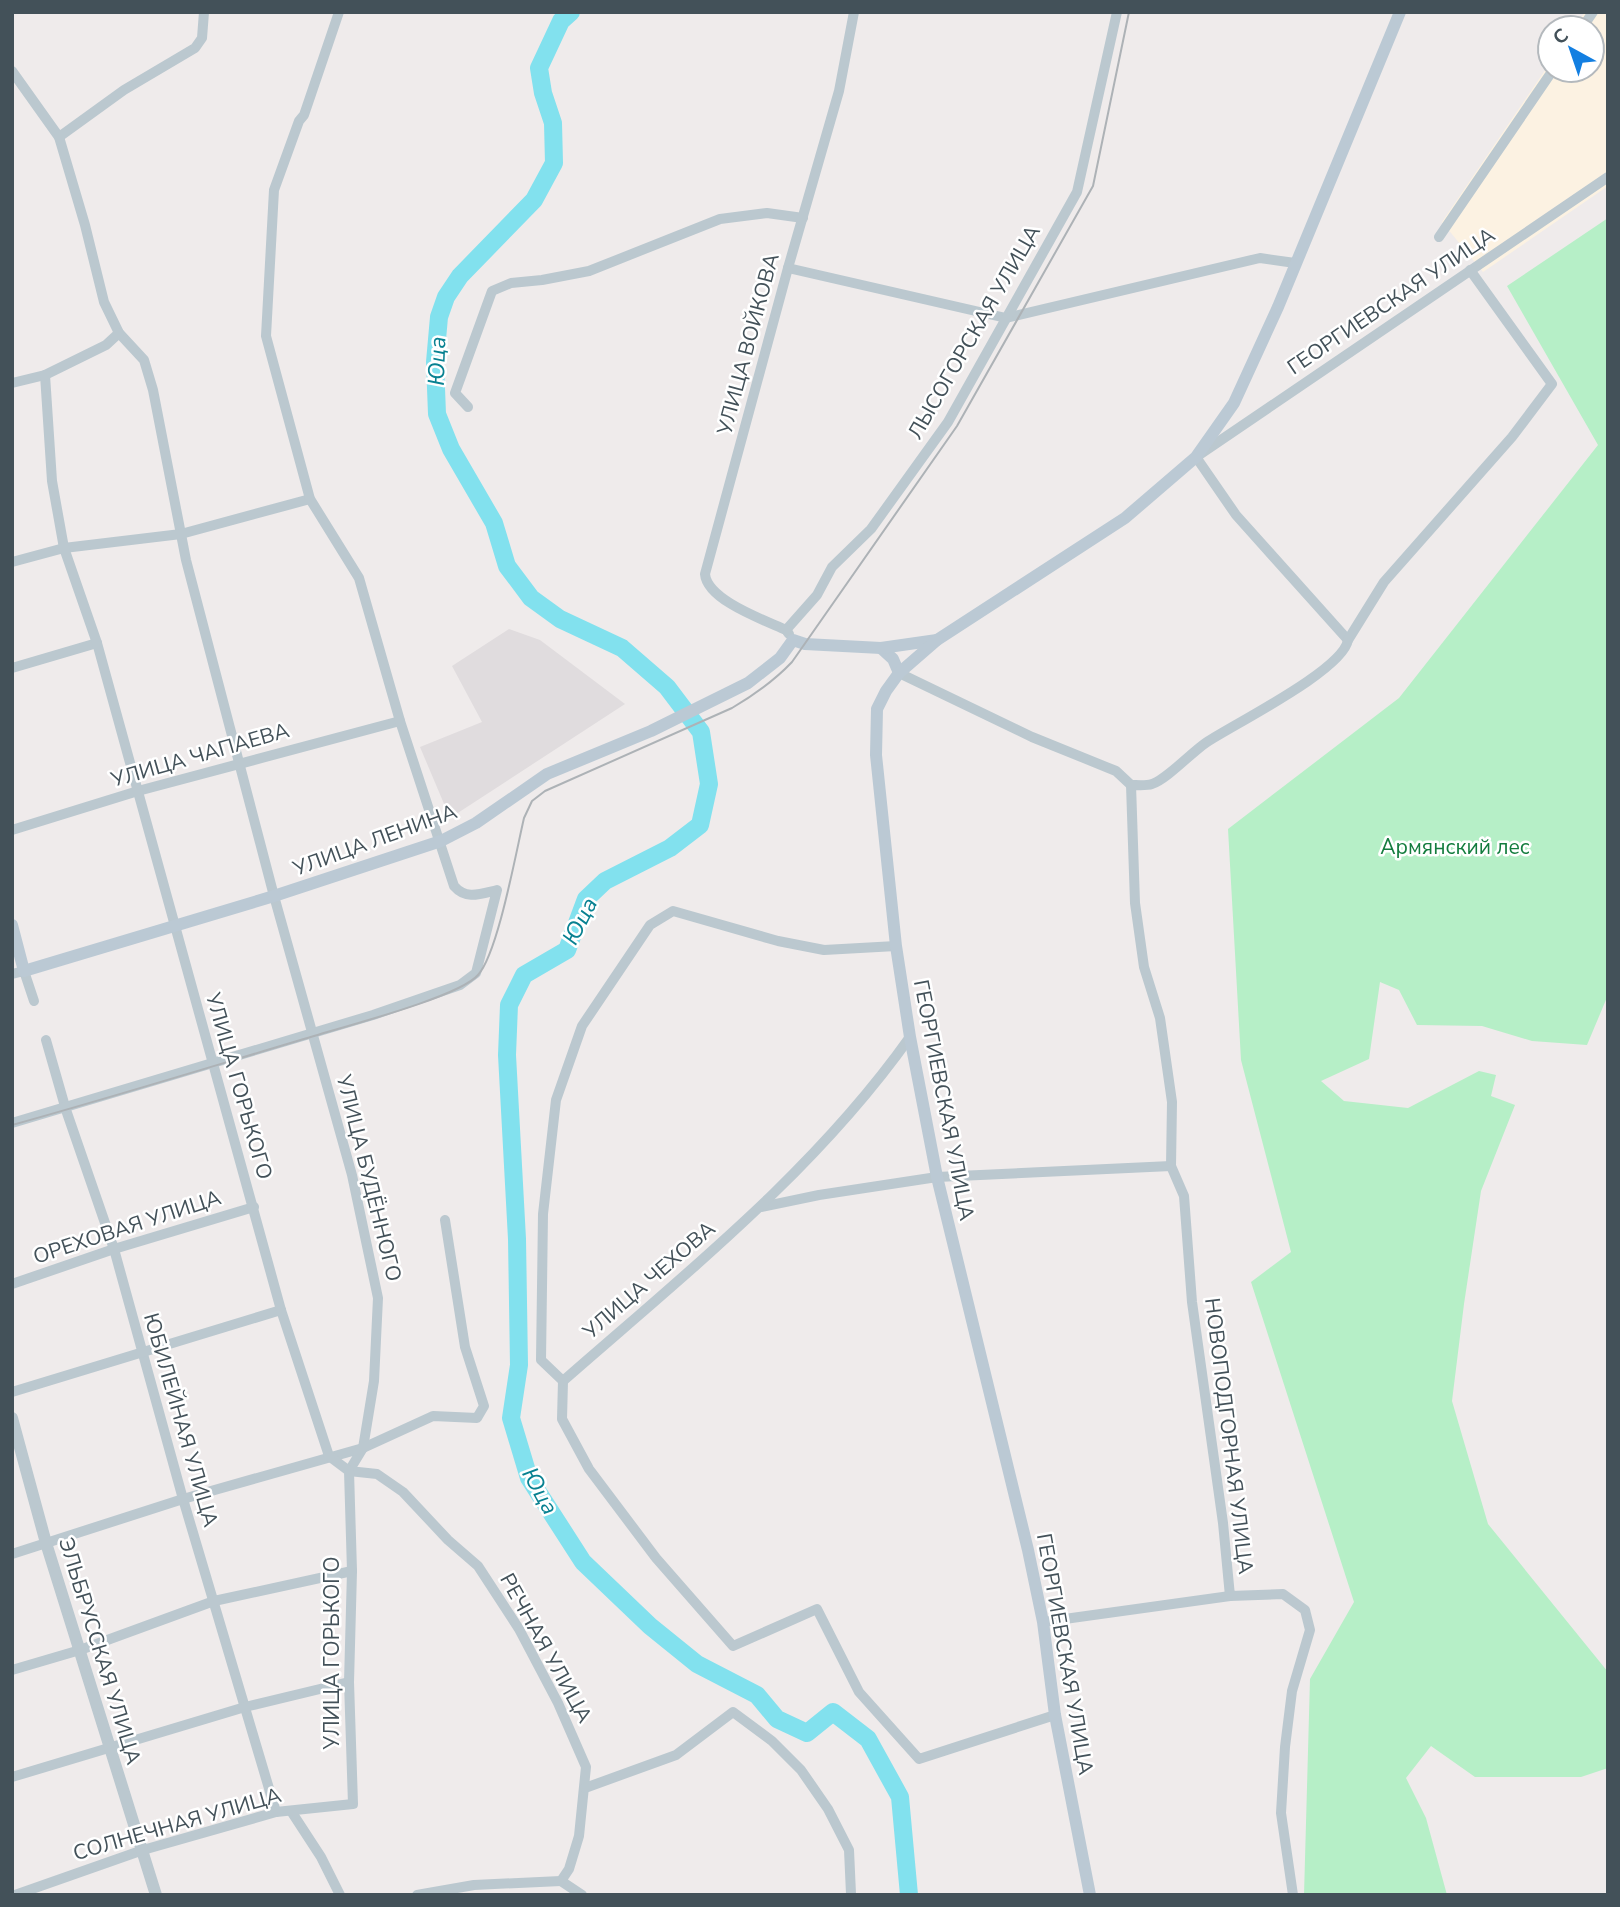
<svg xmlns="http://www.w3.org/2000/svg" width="1620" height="1907" font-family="'Nunito Sans',sans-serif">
	<rect width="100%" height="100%" fill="#efebeb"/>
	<!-- commercial -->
	<polygon fill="#fcf2e2" points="1585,12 1608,12 1608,186 1483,272 1442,222 1550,63 1550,70 1592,70 1592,28 1574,28"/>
	<!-- education -->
	<polygon fill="#e0dcde" points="509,629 540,640 625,704 450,818 420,747 482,722 452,666"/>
	<!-- green -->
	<polygon fill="#b6efc7" points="1608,218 1608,995 1587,1045 1532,1041 1482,1026 1417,1025 1399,990 1380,982 1369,1059 1321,1081 1344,1101 1408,1108 1479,1071 1496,1075 1491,1096 1515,1105 1481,1191 1464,1304 1452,1401 1488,1524 1608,1672 1608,1768 1581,1777 1475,1777 1431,1746 1406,1778 1426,1818 1447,1895 1304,1895 1310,1679 1354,1602 1251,1282 1291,1252 1241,1060 1228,829 1399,698 1598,445 1507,286"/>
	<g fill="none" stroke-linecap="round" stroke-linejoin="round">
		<!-- river -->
		<polyline stroke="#82e1ee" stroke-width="18" points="571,12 561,21 539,68 543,93 553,123 554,163 534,200 460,276 446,297 439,317 435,362 437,414 451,449 494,523 507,566 531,598 560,619 622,648 667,687 701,732 709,784 700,825 670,848 605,881 586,899 567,950 524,975 509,1005 507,1055 517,1239 519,1365 511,1418 529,1478 583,1562 650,1626 697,1664 757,1695 777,1719 807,1733 833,1712 868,1739 900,1797 909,1895"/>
		<!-- minor -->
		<g stroke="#bbc8cf" stroke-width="10">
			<polyline points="1582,28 1593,12"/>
			<polyline points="12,71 59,137 85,225 104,302 119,333 144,360 153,390 186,560 274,896 352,1175 378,1298 374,1381 363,1448 349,1471 377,1474 403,1492 448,1540 478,1566 519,1629 558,1703 586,1767 579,1836 569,1869 561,1881 582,1895"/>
			<polyline points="59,137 124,90 195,48 202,38 204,12"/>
			<polyline points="1439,237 1553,70"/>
			<polyline points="788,268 1006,318 1260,258 1295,263"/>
			<polyline points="12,383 45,375 106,345 119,333"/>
			<polyline points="468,407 455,393 492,291 511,283 542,280 589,271 720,219 767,213 803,218"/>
			<polyline points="12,562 64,548 181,534 310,499"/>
			<polyline points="786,630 817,595 832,567 871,529 948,422 1077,192 1117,12"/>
			<path d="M789,634L786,630C764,620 707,600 705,574L788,268L839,91L854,12"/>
			<polyline points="1348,640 1236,515 1196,457 1608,177"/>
			<polyline points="12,668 97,643"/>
			<polyline points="899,673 1032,737 1116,771 1131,785"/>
			<polyline points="12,830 138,791 400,721"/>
			<polyline points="896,946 824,950 778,941 673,911 650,925 582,1026 556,1100 543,1214 541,1360 563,1381 562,1419 589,1469 656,1558 733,1646 817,1609 859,1692 919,1759 1055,1715"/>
			<polyline points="12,974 24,971 34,1001"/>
			<polyline points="46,1040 66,1110 114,1249 183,1499 276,1812"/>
			<path d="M12,1123L373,1015L460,985L476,973L497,890C480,894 466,900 454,886L400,721L359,578L310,499L266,336L274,190L299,121L304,115L339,12"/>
			<polyline points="761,1207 819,1195 937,1177 1171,1166"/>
			<polyline points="12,1284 114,1249 254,1207"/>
			<path d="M563,1381C685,1274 815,1171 910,1037"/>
			<polyline points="12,1392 281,1310"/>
			<polyline points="12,1554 183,1499 363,1448 433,1416 477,1418 484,1406 465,1347 445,1220"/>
			<polyline points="1043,1622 1230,1596"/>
			<polyline points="12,1670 80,1650 214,1601 352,1571"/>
			<polyline points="12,1777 245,1707 349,1682"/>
			<polyline points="585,1788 676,1755 733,1712 772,1741 801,1770 828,1809 849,1850 851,1894"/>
			<polyline points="291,1811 321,1857 340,1895"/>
			<polyline points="15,1895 143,1850 276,1812 353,1804 349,1682 352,1571 349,1471 329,1456 281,1310 97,643 64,548 52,481 45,375"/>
			<polyline points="417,1895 474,1885 561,1881"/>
			<path d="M1293,1895L1281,1813L1285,1747L1292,1691L1310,1630L1305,1610L1283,1594L1230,1596L1223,1523L1192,1302L1184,1196L1171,1166L1172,1102L1160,1018L1144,967L1135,903L1131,785C1137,785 1146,786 1152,784C1166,780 1193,751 1207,742C1236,723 1343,670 1348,640L1384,582L1512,437L1552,384L1470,270"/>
		</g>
		<!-- tertiary -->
		<polyline stroke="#bbc8cf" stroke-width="12" points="12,1418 46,1543 156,1895"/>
		<!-- secondary -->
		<g stroke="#bbc9d4" stroke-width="12">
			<polyline points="881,648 893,659 899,673"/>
			<polyline points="12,925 24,971 274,896 441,841 476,823 547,774 651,731 748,683 780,658 793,640 805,644 881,648 937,640"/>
			<polyline points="1090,1895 1055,1715 1043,1622 1028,1550 937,1177 910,1037 896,946 876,755 877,709 886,691 899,673 937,640 1125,518 1196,457 1234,403 1278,307 1400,12"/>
		</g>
		<!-- tram -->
		<path stroke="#adb2b6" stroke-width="2" d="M12,1125C113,1097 213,1066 314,1036C346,1026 459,997 478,975C498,953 516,852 524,818L532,801L545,791L732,708C754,695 774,681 792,662L957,426L1093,186L1129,12"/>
	</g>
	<g text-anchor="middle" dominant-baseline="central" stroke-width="5" stroke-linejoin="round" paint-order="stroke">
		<!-- street labels -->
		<g font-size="21" fill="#435159" stroke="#fff">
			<text transform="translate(1391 301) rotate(-34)">ГЕОРГИЕВСКАЯ УЛИЦА</text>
			<text transform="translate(974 332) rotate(-60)">ЛЫСОГОРСКАЯ УЛИЦА</text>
			<text transform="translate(748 344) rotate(-75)">УЛИЦА ВОЙКОВА</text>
			<text transform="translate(200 755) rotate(-16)">УЛИЦА ЧАПАЕВА</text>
			<text transform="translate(375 840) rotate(-20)">УЛИЦА ЛЕНИНА</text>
			<text transform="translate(239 1086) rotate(74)">УЛИЦА ГОРЬКОГО</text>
			<text transform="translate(944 1100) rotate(79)">ГЕОРГИЕВСКАЯ УЛИЦА</text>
			<text transform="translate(369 1178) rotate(76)">УЛИЦА БУДЁННОГО</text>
			<text transform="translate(127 1227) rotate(-18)">ОРЕХОВАЯ УЛИЦА</text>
			<text transform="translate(649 1280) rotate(-41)">УЛИЦА ЧЕХОВА</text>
			<text transform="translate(181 1420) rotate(74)">ЮБИЛЕЙНАЯ УЛИЦА</text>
			<text transform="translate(1229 1436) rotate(83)">НОВОПОДГОРНАЯ УЛИЦА</text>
			<text transform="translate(546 1648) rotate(61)">РЕЧНАЯ УЛИЦА</text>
			<text transform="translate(100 1651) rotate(73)">ЭЛЬБРУССКАЯ УЛИЦА</text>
			<text transform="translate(332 1653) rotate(-90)">УЛИЦА ГОРЬКОГО</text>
			<text transform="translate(1065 1654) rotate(80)">ГЕОРГИЕВСКАЯ УЛИЦА</text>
			<text transform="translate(177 1824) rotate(-16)">СОЛНЕЧНАЯ УЛИЦА</text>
		</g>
		<!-- park labels -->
		<g font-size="21" fill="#137c3e" stroke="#fff">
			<text x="1455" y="847">Армянский лес</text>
		</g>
		<!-- water labels -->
		<g font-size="23" font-style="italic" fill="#088191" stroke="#fff">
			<text transform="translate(437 361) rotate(-88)">Юца</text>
			<text transform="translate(580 921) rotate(-63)">Юца</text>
			<text transform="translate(540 1491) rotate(61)">Юца</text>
		</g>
	</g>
	<!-- border -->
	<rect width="1620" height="1907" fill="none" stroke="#435159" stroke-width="28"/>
	<!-- north arrow -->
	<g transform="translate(1571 49) rotate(320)"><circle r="33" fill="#ffffff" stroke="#b4b9bd" stroke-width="2"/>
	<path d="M0-5L12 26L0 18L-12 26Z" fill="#137fe1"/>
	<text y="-10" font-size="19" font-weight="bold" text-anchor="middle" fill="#435159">С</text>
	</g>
</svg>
